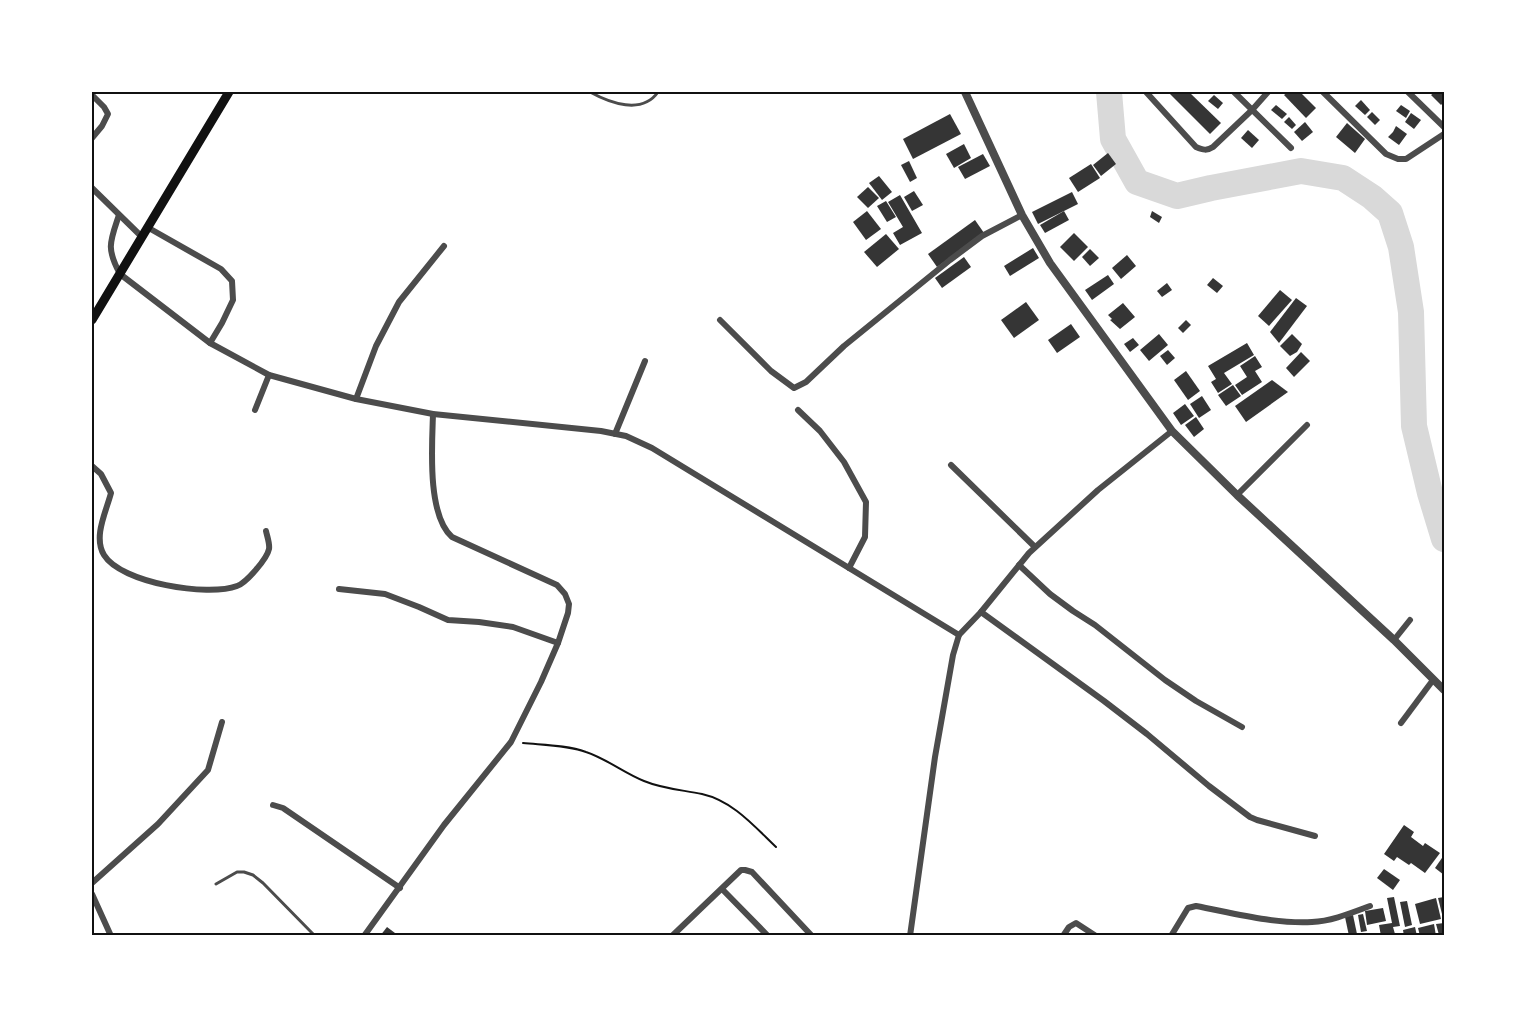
<svg xmlns="http://www.w3.org/2000/svg" width="1536" height="1027" viewBox="0 0 1536 1027" font-family="'Noto Sans',sans-serif">
<rect width="100%" height="100%" fill="#fff"/>
<g fill="none" stroke-linecap="round" stroke-linejoin="round">
<!-- river -->
<polyline stroke="#d9d9d9" stroke-width="26" points="1109,92 1113,139 1137,182 1177,196 1211,188 1301,171 1343,178 1372,197 1390,213 1401,247 1411,312 1414,426 1430,493 1444,539"/>
</g>
<!-- building -->
<g fill="#353535">
<polygon points="1168,92 1189,92 1221,123 1210,134"/>
<polygon points="1288,92 1300,92 1316,108 1306,118 1284,95"/>
<polygon points="1435,92 1442,92 1444,94 1444,102 1441,105 1431,95"/>
<polygon points="1214,95 1223,103 1218,109 1208,101"/>
<polygon points="1361,100 1370,110 1365,115 1355,106"/>
<polygon points="1276,105 1287,114 1282,119 1271,110"/>
<polygon points="1401,105 1410,111 1406,118 1396,111"/>
<polygon points="1372,112 1380,120 1375,125 1367,117"/>
<polygon points="1411,113 1421,120 1414,129 1405,122"/>
<polygon points="950,114 961,134 913,159 903,139"/>
<polygon points="1289,117 1296,125 1292,129 1284,122"/>
<polygon points="1305,122 1313,132 1302,141 1294,132"/>
<polygon points="1347,123 1365,139 1355,153 1336,137"/>
<polygon points="1396,126 1407,134 1399,145 1388,137 1393,132"/>
<polygon points="1248,130 1259,140 1252,148 1241,138"/>
<polygon points="964,144 971,158 954,168 946,154"/>
<polygon points="1108,153 1116,164 1101,176 1093,165"/>
<polygon points="983,154 990,166 965,179 958,167"/>
<polygon points="909,161 917,178 910,182 901,165"/>
<polygon points="1091,164 1100,178 1078,192 1069,178"/>
<polygon points="879,176 892,192 882,200 869,183"/>
<polygon points="868,187 879,198 868,208 857,197"/>
<polygon points="914,191 923,205 912,211 904,197"/>
<polygon points="1072,192 1078,204 1038,224 1032,212"/>
<polygon points="900,195 922,233 900,245 893,233 903,227 888,202"/>
<polygon points="886,201 896,217 887,222 877,206"/>
<polygon points="867,211 881,229 866,240 853,222"/>
<polygon points="1064,211 1069,220 1045,233 1040,225"/>
<polygon points="1152,211 1162,217 1159,223 1150,217"/>
<polygon points="975,220 984,233 937,267 928,254"/>
<polygon points="1074,233 1088,247 1074,261 1060,247"/>
<polygon points="886,234 899,249 877,267 864,252"/>
<polygon points="1033,248 1039,258 1010,276 1004,266"/>
<polygon points="1090,249 1099,258 1090,266 1082,257"/>
<polygon points="1127,255 1136,266 1121,279 1112,268"/>
<polygon points="964,257 971,267 942,288 935,278"/>
<polygon points="1108,275 1114,284 1092,300 1085,290"/>
<polygon points="1213,278 1223,286 1217,293 1207,285"/>
<polygon points="1167,283 1172,290 1162,297 1157,291"/>
<polygon points="1280,290 1292,300 1269,326 1258,316"/>
<polygon points="1296,298 1307,306 1279,343 1270,332"/>
<polygon points="1026,302 1039,320 1014,338 1001,320"/>
<polygon points="1123,303 1135,317 1120,329 1110,320 1112,319 1108,315"/>
<polygon points="1186,320 1191,325 1183,333 1178,328"/>
<polygon points="1071,324 1080,337 1057,353 1048,340"/>
<polygon points="1159,334 1168,345 1149,361 1140,350"/>
<polygon points="1292,334 1302,344 1297,352 1290,356 1280,346"/>
<polygon points="1133,338 1139,345 1130,352 1124,344"/>
<polygon points="1247,343 1254,355 1224,373 1232,384 1218,393 1211,382 1216,379 1208,366"/>
<polygon points="1168,350 1175,358 1167,365 1160,356"/>
<polygon points="1301,352 1310,361 1294,377 1286,368"/>
<polygon points="1255,356 1262,367 1255,371 1262,382 1242,395 1235,385 1247,377 1240,366"/>
<polygon points="1186,371 1200,391 1188,400 1174,380"/>
<polygon points="1272,380 1288,392 1246,422 1235,406"/>
<polygon points="1233,385 1241,396 1226,406 1218,395"/>
<polygon points="1202,396 1211,410 1199,418 1190,404"/>
<polygon points="1185,404 1194,416 1181,425 1173,413"/>
<polygon points="1196,417 1204,429 1194,437 1185,425"/>
<polygon points="1404,825 1414,832 1411,837 1423,846 1425,843 1440,853 1425,873 1411,863 1409,865 1397,857 1394,861 1384,854"/>
<polygon points="1444,855 1444,875 1435,868"/>
<polygon points="1384,869 1400,880 1393,890 1377,878"/>
<polygon points="1394,897 1400,926 1393,927 1395,934 1381,936 1379,925 1392,923 1387,898"/>
<polygon points="1444,897 1444,922 1438,898"/>
<polygon points="1436,898 1441,919 1420,924 1415,904"/>
<polygon points="1407,901 1412,925 1405,927 1400,902"/>
<polygon points="1383,908 1386,921 1367,925 1365,911"/>
<polygon points="1363,914 1367,931 1361,932 1358,915"/>
<polygon points="1353,915 1357,934 1349,936 1345,917"/>
<polygon points="1444,923 1444,934 1439,935 1436,924"/>
<polygon points="1434,924 1436,936 1420,936 1418,928"/>
<polygon points="387,927 399,936 380,936"/>
<polygon points="1415,927 1417,936 1404,936 1403,930"/>
</g>
<g fill="none" stroke-linecap="round" stroke-linejoin="round">
<!-- path -->
<path stroke="#111" stroke-width="2" d="M 523,743 C 543,745 567,745 586,752 C 607,759 624,773 644,781 C 663,789 683,790 702,794 C 733,801 754,826 776,847"/>
<!-- service -->
<g stroke="#4c4c4c" stroke-width="3">
<path d="M 590,92 C 610,103 642,115 658,92"/>
<polyline points="216,884 237,872 244,872 253,875 263,883 315,936"/>
</g>
<!-- minor -->
<g stroke="#4c4c4c" stroke-width="6">
<path d="M 1146,92 L 1196,147 C 1203,150 1207,151 1213,147 L 1252,110 L 1268,92"/>
<polyline points="1234,92 1291,148"/>
<polyline points="1323,92 1386,154 1398,159 1406,159 1444,134"/>
<polyline points="1408,92 1444,127"/>
<polyline points="92,95 104,107 108,114 102,126 92,138"/>
<polyline points="92,188 142,237"/>
<path d="M 119,215 C 110,242 106,248 120,274 L 210,343 L 269,375 L 356,399 L 433,414 L 601,431 L 626,436 L 652,448 L 959,635"/>
<polyline points="147,227 221,269 232,281 233,300 222,323 210,343"/>
<polyline points="720,320 771,371 794,388 806,382 844,346 950,260 982,236 1022,215"/>
<polyline points="356,399 376,346 399,302 444,246"/>
<polyline points="255,410 269,375"/>
<polyline points="798,410 820,431 844,462 866,502 865,537 849,568"/>
<polyline points="615,434 645,361"/>
<polyline points="951,465 1035,547"/>
<path d="M 92,466 L 101,474 L 111,493 C 106,512 93,537 104,555 C 121,583 208,597 237,586 C 246,583 267,559 269,549 C 270,544 267,536 266,531"/>
<polyline points="1237,495 1307,425"/>
<polyline points="1019,565 1050,594 1073,611 1095,625 1165,680 1196,701 1242,727"/>
<polyline points="339,589 385,594 419,607 448,620 479,622 513,627 558,643"/>
<polyline points="981,612 1104,701 1147,734 1209,786 1250,817 1257,820 1315,836"/>
<polyline points="1394,640 1410,620"/>
<polyline points="1401,723 1433,680"/>
<polyline points="273,805 283,808 400,888"/>
<polyline points="92,883 158,824 208,770 222,722"/>
<polyline points="722,889 768,936"/>
<polyline points="92,894 111,936"/>
<path d="M 364,936 L 444,825 L 511,742 L 541,682 L 558,643 L 568,613 L 569,604 L 565,594 L 557,585 L 452,537 C 427,515 432,446 433,414"/>
<polyline points="672,936 741,870 745,870 752,872 812,936"/>
<polyline points="910,936 935,757 953,655 959,635 981,612 1029,553 1098,490 1172,431"/>
<polyline points="1063,936 1069,927 1076,923 1096,936"/>
<path d="M 1171,936 L 1188,908 L 1196,906 C 1233,913 1273,924 1312,922 C 1332,921 1351,913 1370,906"/>
</g>
<!-- tertiary -->
<polyline stroke="#4c4c4c" stroke-width="8" points="965,92 1022,215 1050,263 1172,431 1237,495 1394,640 1444,690"/>
<!-- primary -->
<polyline stroke="#111" stroke-width="9" points="92,320 229,92"/>
</g>
<!-- border -->
<rect width="1536" height="1027" fill="none" stroke="#ffffff" stroke-width="186"/>
<rect x="93" y="93" width="1350" height="841" fill="none" stroke="#111" stroke-width="2"/>
</svg>
